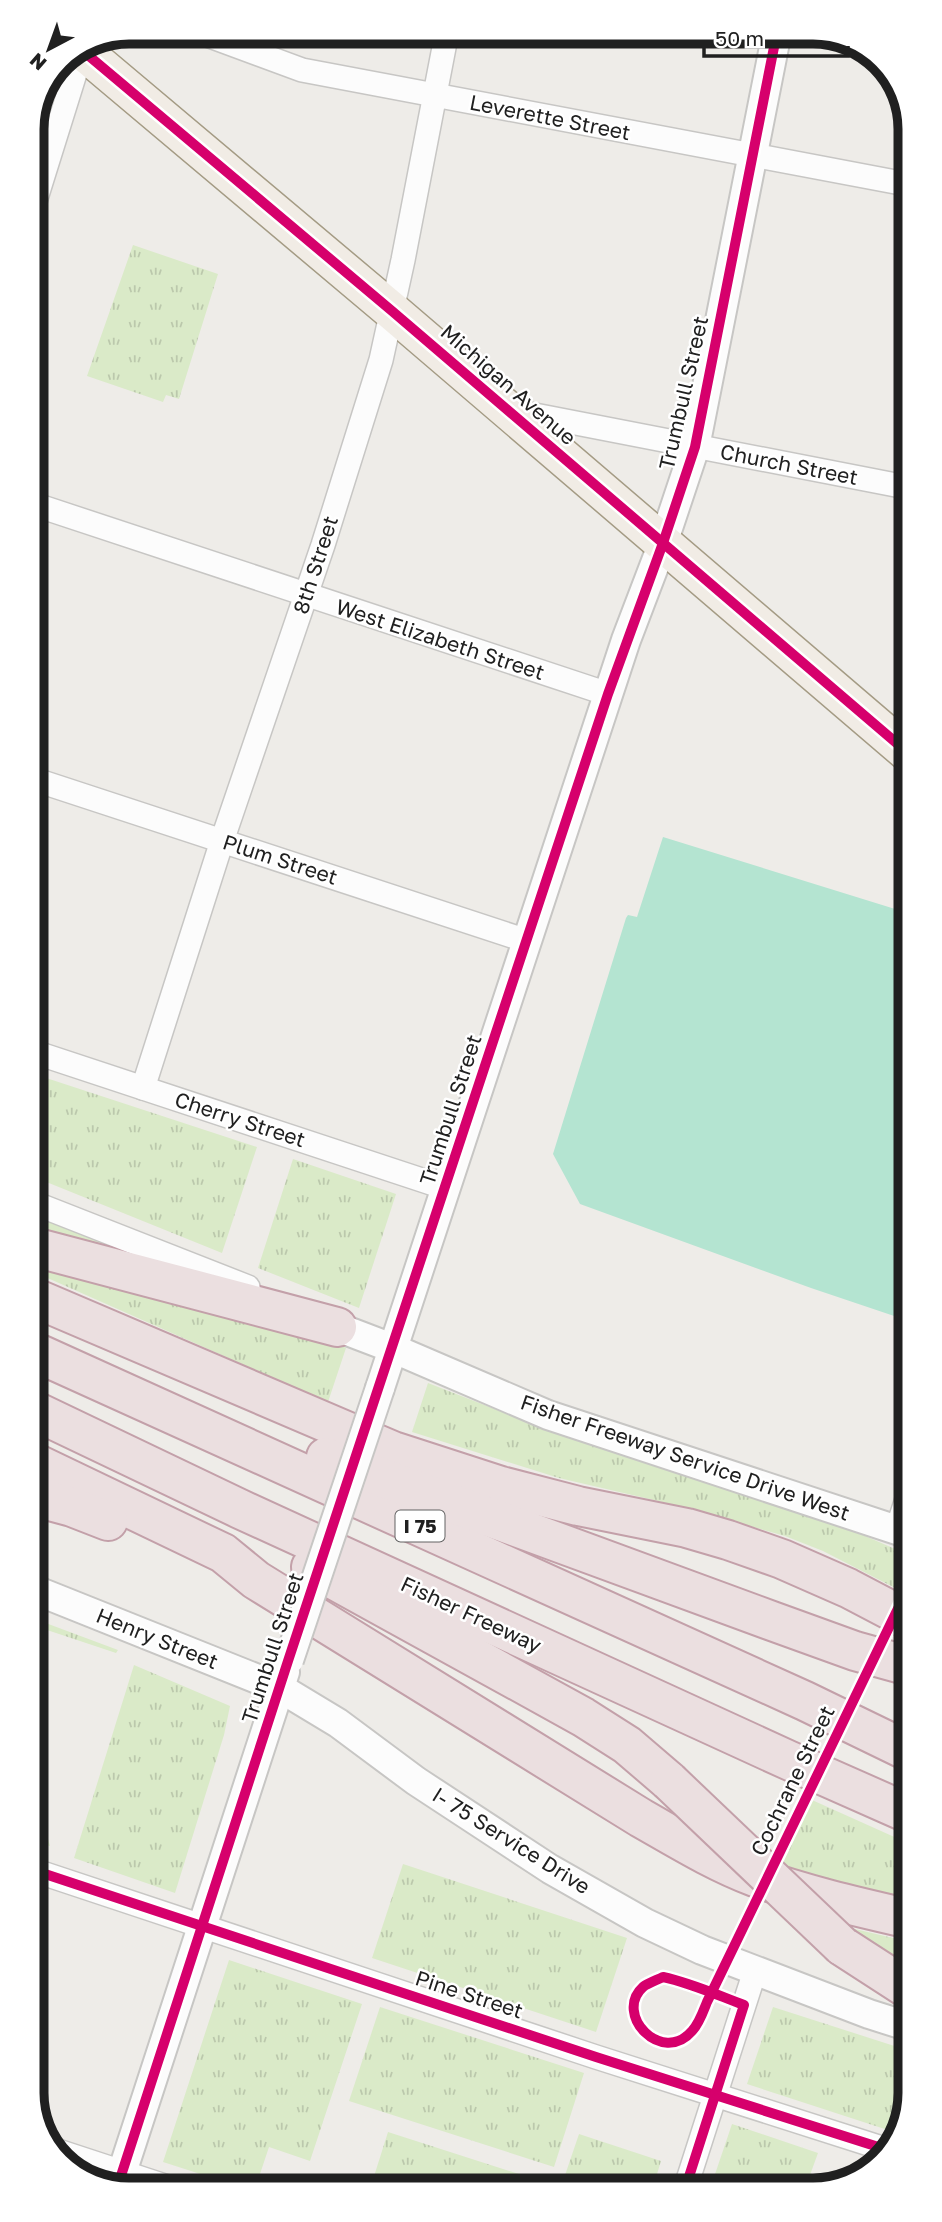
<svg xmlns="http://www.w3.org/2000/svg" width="942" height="2222" viewBox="0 0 942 2222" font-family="'Golos Text',sans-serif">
<defs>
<pattern id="grass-tufts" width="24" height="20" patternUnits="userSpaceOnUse" patternTransform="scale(1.75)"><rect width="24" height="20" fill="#daeac8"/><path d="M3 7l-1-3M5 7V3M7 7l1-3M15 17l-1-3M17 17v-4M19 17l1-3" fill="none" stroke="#bbc8ac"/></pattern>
</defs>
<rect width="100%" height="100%" fill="#eeece8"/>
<!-- grass -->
<g fill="url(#grass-tufts)">
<polygon points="133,245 218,274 179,399 166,395 163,402 87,376"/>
<polygon points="34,1074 257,1147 222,1253 34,1177"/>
<polygon points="293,1159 396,1194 359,1308 258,1268"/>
<polygon points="34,1215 159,1267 34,1233"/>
<polygon points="34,1259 320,1336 346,1348 328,1402 34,1272"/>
<polygon points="428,1383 518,1418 819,1516 909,1555 909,1595 823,1551 785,1536 671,1504 559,1478 412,1432"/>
<polygon points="35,1619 118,1650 116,1653 35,1626"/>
<polygon points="134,1665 230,1706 224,1735 175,1893 74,1858"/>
<polygon points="812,1800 910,1844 910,1906 777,1870"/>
<polygon points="36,1814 46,1832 50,1846 36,1842"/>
<polygon points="403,1864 627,1938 596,2032 372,1958"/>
<polygon points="825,1922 910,1942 910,1980"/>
<polygon points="229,1960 362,2004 310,2161 269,2147 255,2189 247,2189 163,2162"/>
<polygon points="380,2007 584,2073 554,2167 349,2101"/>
<polygon points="773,2007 910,2051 910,2093 897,2133 747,2084"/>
<polygon points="732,2124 818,2153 806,2186 711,2186"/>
<polygon points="388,2132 547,2183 546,2187 370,2189"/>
<polygon points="579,2134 661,2161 653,2187 561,2187"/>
</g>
<!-- pitch -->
<polygon fill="#b4e4d1" points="663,837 908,913 909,1321 811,1288 580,1204 553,1154 626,918 628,915 637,917"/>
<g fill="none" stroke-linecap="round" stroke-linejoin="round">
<!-- minor casing -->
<g stroke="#c7c6c4" stroke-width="26">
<g id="minor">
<polyline points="199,32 302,70 906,184"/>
<polyline points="32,211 82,51"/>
<polyline points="514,411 906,487"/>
<polyline points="33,504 608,694"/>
<polyline points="33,779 527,941"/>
<polyline points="34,1052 446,1188"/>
<polyline points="143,1088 222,841 323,545 381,360 403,260 447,32"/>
<polyline points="34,1203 248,1287"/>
<polyline points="897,1529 909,1493"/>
<polyline points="36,1871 596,2057 891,2151"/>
<polyline points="55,2150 177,2190"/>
<polyline points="686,2186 755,1971"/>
</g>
</g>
<!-- tertiary casing -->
<g stroke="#c7c6c4" stroke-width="32">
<g id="tertiary">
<polyline points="337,1327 392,1348 548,1415 909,1534"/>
<polyline points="380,1388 626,640 663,543 695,447 777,32"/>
<polyline points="35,1590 280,1688 338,1723 416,1781 550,1869 645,1923 702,1950 869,2014 910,2027"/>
<polyline points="117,2188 285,1672"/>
</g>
</g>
<!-- primary casing -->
<g stroke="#a49b84" stroke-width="40">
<polyline id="primary" points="83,51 392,311 907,752"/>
</g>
<!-- motorway casing -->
<g stroke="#c3a0a9" stroke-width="42">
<g id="motorway">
<polyline points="34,1247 337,1327"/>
<polyline points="35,1298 393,1451 501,1486 578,1506 687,1528 728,1540 782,1559 848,1588 909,1620"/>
<polyline points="35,1352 805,1701 910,1752"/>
<polyline points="35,1411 240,1509 788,1760 910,1814"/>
<polyline points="326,1457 772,1621 855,1651 909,1666"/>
<path d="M 35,1463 L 223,1553 L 256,1580 L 641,1818 C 678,1839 715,1862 755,1877 C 805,1895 858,1907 910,1919"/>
<polyline points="35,1497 72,1507 108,1521"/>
<polyline points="311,1567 583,1717 627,1745 669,1781"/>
<polyline points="842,1946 910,1990"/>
</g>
</g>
<!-- minor -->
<use href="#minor" stroke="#fcfcfc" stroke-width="23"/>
<!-- tertiary -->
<use href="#tertiary" stroke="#fcfcfc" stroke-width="28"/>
<!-- primary -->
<use href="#primary" stroke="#f1ece5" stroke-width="37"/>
<!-- motorway -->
<use href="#motorway" stroke="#ebdfe0" stroke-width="38"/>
<!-- tertiary-bridge casing -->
<g stroke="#c7c6c4" stroke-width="32" stroke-linecap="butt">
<polyline id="tertiary-bridge" points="289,1660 380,1388"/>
</g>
<!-- motorway-bridge casing -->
<g stroke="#c3a0a9" stroke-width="42" stroke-linecap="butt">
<polyline id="motorway-bridge" points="669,1781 842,1946"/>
</g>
<!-- tertiary-bridge -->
<use href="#tertiary-bridge" stroke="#fcfcfc" stroke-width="28"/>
<!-- motorway-bridge -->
<use href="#motorway-bridge" stroke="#ebdfe0" stroke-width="38"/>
<!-- cycleway casing -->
<g stroke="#fff" stroke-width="15">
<g id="cycleway">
<polyline points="83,51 392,311 907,752"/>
<polyline points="36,1871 596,2057 891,2151"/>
<path d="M 686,2186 L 744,2005 C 717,1995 691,1983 663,1977 C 657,1980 648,1983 643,1987 C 613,2014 662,2066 692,2031 C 699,2024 703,2012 707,2002 L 909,1586"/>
<polyline points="117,2188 288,1661 608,694 663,543 695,447 777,32"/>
</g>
</g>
<!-- cycleway -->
<use href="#cycleway" stroke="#d6006c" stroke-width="10"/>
</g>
<g text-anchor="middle" stroke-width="5" stroke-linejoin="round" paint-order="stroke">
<!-- shield labels -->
<rect fill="#fff" stroke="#636363" stroke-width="2" x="395.5" y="1510.5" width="49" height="31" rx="5"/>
<g font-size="19" font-weight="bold" fill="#202020">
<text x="420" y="1533">I 75</text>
</g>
<!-- street labels -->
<g font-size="21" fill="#202020" stroke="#fff">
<text transform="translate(550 118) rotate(11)" y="7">Leverette Street</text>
<text transform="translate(508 385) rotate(41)" y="7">Michigan Avenue</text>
<text transform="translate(684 393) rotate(-77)" y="7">Trumbull Street</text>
<text transform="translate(789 465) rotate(11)" y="7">Church Street</text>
<text transform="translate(316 565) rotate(-72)" y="7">8th Street</text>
<text transform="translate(440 640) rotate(18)" y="7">West Elizabeth Street</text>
<text transform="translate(280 860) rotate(18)" y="7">Plum Street</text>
<text transform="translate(451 1110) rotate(-72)" y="7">Trumbull Street</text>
<text transform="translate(240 1120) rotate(18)" y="7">Cherry Street</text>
<text transform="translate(685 1458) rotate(19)" y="7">Fisher Freeway Service Drive West</text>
<text transform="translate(471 1615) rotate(25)" y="7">Fisher Freeway</text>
<text transform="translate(157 1639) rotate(22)" y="7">Henry Street</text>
<text transform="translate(273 1648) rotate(-72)" y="7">Trumbull Street</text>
<text transform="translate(793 1781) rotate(-64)" y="7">Cochrane Street</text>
<text transform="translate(511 1841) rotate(32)" y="7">I- 75 Service Drive</text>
<text transform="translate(469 1995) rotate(18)" y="7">Pine Street</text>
</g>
</g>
<!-- crop -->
<path d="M0 0H942V2222H0ZM129 44H813A85 85 0 0 1 898 129V2093A85 85 0 0 1 813 2178H129A85 85 0 0 1 44 2093V129A85 85 0 0 1 129 44Z" fill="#fff" fill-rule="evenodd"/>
<path fill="none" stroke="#202020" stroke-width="9" d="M129 44H813A85 85 0 0 1 898 129V2093A85 85 0 0 1 813 2178H129A85 85 0 0 1 44 2093V129A85 85 0 0 1 129 44Z"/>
<!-- north arrow -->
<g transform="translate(49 49) rotate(221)" stroke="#ffffff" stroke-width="5" paint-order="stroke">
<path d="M0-5L12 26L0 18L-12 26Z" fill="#202020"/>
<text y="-10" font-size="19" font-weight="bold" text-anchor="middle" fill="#202020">N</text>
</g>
<!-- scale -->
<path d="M704 46v10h144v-10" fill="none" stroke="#202020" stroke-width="3.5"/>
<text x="715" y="46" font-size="21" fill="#202020" stroke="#ffffff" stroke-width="5" paint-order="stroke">50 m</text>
</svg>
